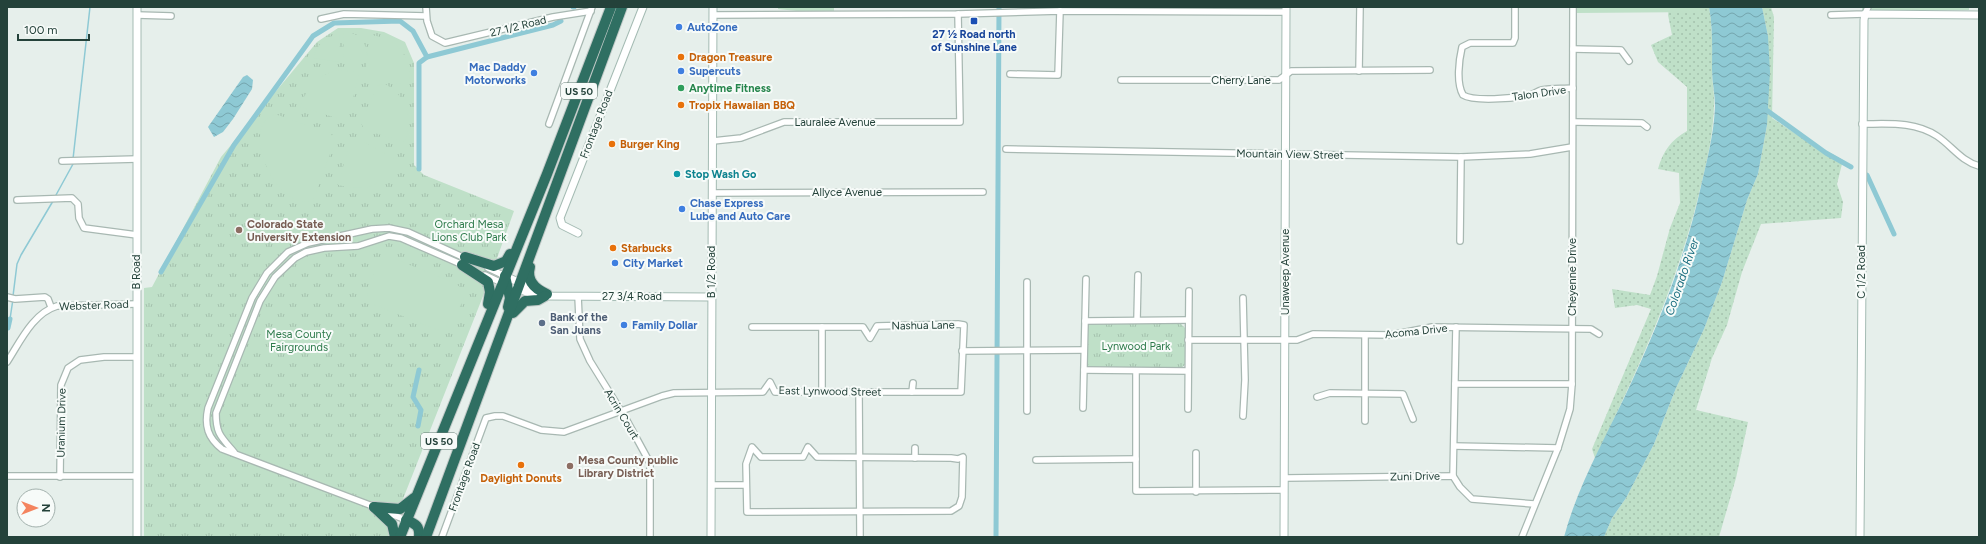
<svg xmlns="http://www.w3.org/2000/svg" width="1986" height="544" viewBox="0 0 1986 544" font-family="Figtree,sans-serif">
<defs>
<pattern id="grass-dots" width="8" height="8" patternUnits="userSpaceOnUse"><rect width="8" height="8" fill="#bfe0c8"/><path d="M2 2h.1M6 6h.1" fill="none" stroke="#a4c1ad" stroke-width="1.8" stroke-linecap="round"/></pattern>
<pattern id="park-tufts" width="24" height="20" patternUnits="userSpaceOnUse"><rect width="24" height="20" fill="#bfe0c8"/><path d="M3 7l-1-3M5 7V3M7 7l1-3M15 17l-1-3M17 17v-4M19 17l1-3" fill="none" stroke="#a4c1ad"/></pattern>
<pattern id="water-waves" width="16" height="10" patternUnits="userSpaceOnUse"><rect width="16" height="10" fill="#8ec9d4"/><path d="M0 5q4-4 8 0t8 0" fill="none" stroke="#74a5ad"/></pattern>
</defs>
<rect width="100%" height="100%" fill="#e6efeb"/>
<!-- grass -->
<g fill="url(#grass-dots)">
<path d="M 1669,7 L 1709,7 C 1713,28 1712,49 1712,71 C 1712,83 1715,95 1714,107 C 1713,133 1708,159 1701,185 C 1679,281 1638,370 1595,458 L 1592,449 L 1651,309 L 1637,305 L 1615,308 L 1612,289 L 1650,295 L 1657,276 L 1670,228 L 1680,203 L 1679,173 L 1658,169 C 1663,151 1671,140 1687,131 L 1687,87 L 1658,62 L 1651,45 L 1672,35 L 1668,15 Z"/>
<polygon points="1762,7 1771,7 1774,17 1772,118 1796,134 1843,160 1837,184 1843,202 1841,218 1761,224 1742,272 1727,325 1712,358 1696,410 1748,422 1736,478 1719,537 1604,537 1612,518 1626,498 1654,444 1676,388 1704,329 1722,282 1747,200 1758,174 1767,125 1768,36"/>
</g>
<!-- park -->
<g fill="url(#park-tufts)">
<polygon points="778,7 834,7 834,15 778,9"/>
<polygon points="1577,7 1703,7 1704,12 1577,13"/>
<rect x="1862" y="7" width="107" height="3"/>
<polygon points="338,28 361,28 384,32 405,42 414,63 414,165 424,175 514,211 487,286 388,537 144,537 144,288 152,287 221,157 317,42"/>
<polygon points="1091,324 1181,324 1185,328 1186,364 1181,368 1088,367 1087,365 1088,325"/>
</g>
<!-- pitch -->
<g fill="#bfe0c8">
<path d="M 344,32 C 358,32 367,42 367,56 L 371,35 C 396,38 415,59 408,85 L 368,79 L 365,76 L 367,58 L 363,61 L 343,59 Z"/>
<path d="M 340,34 L 339,62 L 313,58 C 317,44 326,36 340,34 Z"/>
<path d="M 338,70 L 357,72 L 359,75 L 348,117 L 340,119 L 300,107 C 307,87 317,75 338,70 Z"/>
<path d="M 383,83 C 406,94 414,118 405,142 L 368,131 L 363,127 L 361,123 L 376,87 Z"/>
<path d="M 275,114 L 323,131 L 329,131 L 335,140 L 313,201 C 281,210 250,150 263,124 C 266,119 271,117 275,114 Z"/>
<path d="M 356,139 L 361,140 L 397,160 C 383,187 368,192 338,185 L 349,145 Z"/>
<path d="M 383,257 L 390,257 L 457,284 L 463,291 L 464,299 L 449,328 L 438,330 L 372,304 L 367,300 C 366,287 375,267 383,257 Z"/>
</g>
<!-- water -->
<g fill="url(#water-waves)">
<path d="M 1709,7 L 1762,7 L 1768,36 L 1770,72 L 1767,125 L 1758,174 L 1747,200 L 1722,282 L 1704,329 L 1676,388 L 1654,444 L 1626,498 L 1612,518 L 1604,537 L 1564,537 C 1577,488 1603,442 1625,396 C 1657,329 1685,259 1701,186 C 1707,160 1714,134 1715,106 C 1715,94 1712,82 1712,70 C 1712,49 1713,28 1709,7 Z"/>
<polygon points="247,75 253,80 252,89 233,119 223,132 214,137 208,127 243,77"/>
</g>
<g fill="none" stroke-linecap="round" stroke-linejoin="round">
<!-- stream -->
<g stroke="#8ec9d4" stroke-width="1.5">
<polyline points="73,159 90,7"/>
<polyline points="56,195 73,164"/>
<polyline points="13,296 17,264 21,255 53,201"/>
<polyline points="10,319 13,299"/>
</g>
<!-- canal -->
<g stroke="#8ec9d4" stroke-width="5">
<polyline points="573,7 574,7"/>
<polyline points="1765,109 1826,153 1851,167"/>
<polyline points="419,169 419,63 427,57 553,25 561,21"/>
<polyline points="1867,175 1894,234"/>
<polyline points="161,272 234,145 313,36 334,23 400,21 413,31 427,57"/>
<polyline points="8,328 10,319"/>
<polyline points="418,426 421,410 413,397 419,370"/>
<polyline points="996,537 999,7"/>
</g>
<!-- street casing -->
<g stroke="#a8b8b2" stroke-width="8">
<g id="street">
<polyline points="426,7 427,21 432,36 445,43 553,17 591,11"/>
<path d="M 1515,7 L 1515,38 L 1513,43 L 1470,43 L 1462,47 C 1459,60 1456,83 1463,95 C 1474,102 1514,98 1527,96 C 1533,95 1537,91 1542,90 C 1552,88 1562,89 1573,88"/>
<polyline points="137,15 171,16"/>
<polyline points="713,15 958,14 1060,11 1285,12"/>
<polyline points="1831,15 1865,14 1868,7"/>
<polyline points="321,19 344,14 426,16"/>
<polyline points="1573,49 1621,50 1629,61"/>
<polyline points="1359,71 1360,7"/>
<polyline points="1010,74 1058,75 1060,11"/>
<polyline points="1121,80 1279,80 1291,71 1430,70"/>
<polyline points="1574,122 1642,123 1647,127"/>
<polyline points="549,124 592,7"/>
<path d="M 1862,124 C 1888,124 1914,121 1937,136 C 1952,146 1961,161 1979,166"/>
<polyline points="713,141 741,138 784,122 960,122 958,14"/>
<polyline points="1006,149 1461,157 1530,154 1572,147"/>
<polyline points="62,161 137,159"/>
<polyline points="712,193 983,192"/>
<polyline points="17,200 72,198 78,204 79,218 84,228 137,235"/>
<polyline points="1460,241 1461,157"/>
<polyline points="488,268 505,276"/>
<polyline points="485,275 502,283"/>
<polyline points="578,296 580,339 590,361 626,419 650,463 650,537"/>
<polyline points="7,297 15,299 45,297 48,299 51,307"/>
<polyline points="1137,320 1138,275"/>
<polyline points="1085,321 1188,320"/>
<polyline points="1365,335 1365,421"/>
<polyline points="1188,340 1297,340 1313,334 1391,335 1432,327 1591,329 1599,334"/>
<polyline points="962,351 1084,350"/>
<path d="M 7,362 C 20,342 33,313 57,306 L 136,304"/>
<polyline points="1084,370 1188,371"/>
<polyline points="1136,371 1136,491 1284,490"/>
<polyline points="1455,384 1572,384"/>
<polyline points="822,392 822,327"/>
<polyline points="859,392 860,537"/>
<polyline points="912,392 913,383"/>
<polyline points="1317,397 1330,393 1403,394 1413,419"/>
<polyline points="1083,408 1086,279"/>
<polyline points="1188,409 1189,291"/>
<polyline points="1027,411 1027,282"/>
<polyline points="1243,416 1245,380 1243,298"/>
<polyline points="1454,446 1558,448"/>
<polygon points="752,447 761,457 803,457 808,447 817,457 951,458 958,459 963,457 962,497 959,506 951,511 747,512 746,464"/>
<polyline points="915,448 915,458"/>
<path d="M 234,452 C 221,437 216,434 216,413 L 260,301 L 275,277 L 295,258 L 306,252 L 324,248 L 358,246 L 389,236 L 401,238 L 463,265"/>
<polyline points="1196,453 1196,492"/>
<polyline points="1036,460 1136,459"/>
<polyline points="7,476 137,476"/>
<polyline points="1453,476 1456,327"/>
<polyline points="60,477 61,385 68,368 80,360 104,357 136,357"/>
<polyline points="1285,478 1453,476 1460,487 1472,499 1534,504"/>
<polyline points="711,485 746,485"/>
<path d="M 375,507 L 222,449 C 208,438 204,426 208,408 L 252,298 L 267,273 L 288,252 L 308,243 L 372,229 L 389,228 L 408,232 L 467,259"/>
<polyline points="383,511 406,520"/>
<polyline points="442,537 486,418 495,416 503,416 541,430 564,432 662,396 674,393 763,392 770,382 775,392 961,392 964,325 958,324 877,326 870,338 863,327 752,327"/>
<polyline points="1522,537 1558,448 1570,409 1572,384 1573,7"/>
</g>
</g>
<!-- secondary casing -->
<g stroke="#a4bbb3" stroke-width="9">
<g id="secondary">
<polyline points="578,233 562,225 560,218 643,7"/>
<polyline points="505,276 538,291"/>
<polyline points="515,288 535,295 545,296 711,297"/>
<polyline points="137,537 137,7"/>
<polyline points="711,537 713,7"/>
<polyline points="1284,537 1286,7"/>
<polyline points="1860,537 1864,20 1865,14 1979,15"/>
</g>
</g>
<!-- highway casing -->
<g stroke="#c2cac8" stroke-width="12">
<g id="highway">
<polyline points="465,257 494,266 506,261 510,254"/>
<polyline points="462,265 488,282 490,292 488,304"/>
<path d="M 530,267 C 526,281 535,289 547,294"/>
<polyline points="505,276 510,298 508,307"/>
<polyline points="513,313 525,301 538,300 545,296"/>
<polyline points="374,507 400,509 414,498"/>
<polyline points="374,507 392,524 395,537"/>
<path d="M 406,520 C 416,524 420,526 419,537"/>
<polyline points="400,537 547,174 611,7"/>
<polyline points="426,537 622,7"/>
</g>
</g>
<!-- street -->
<use href="#street" stroke="#fff" stroke-width="5.5"/>
<!-- secondary -->
<use href="#secondary" stroke="#fff" stroke-width="7"/>
<!-- highway -->
<use href="#highway" stroke="#2f6f62" stroke-width="10"/>
</g>
<!-- markers -->
<rect fill="#1a4fb4" stroke="#f7fbf9" stroke-width="1.5" x="970" y="17" width="8" height="8" rx="2"/>
<g fill="#3f7fe0" stroke="#f7fbf9" stroke-width="1.5">
<circle cx="679" cy="27" r="4"/>
<circle cx="681" cy="71" r="4"/>
<circle cx="534" cy="73" r="4"/>
<circle cx="682" cy="209" r="4"/>
<circle cx="615" cy="263" r="4"/>
<circle cx="624" cy="325" r="4"/>
</g>
<g fill="#e8710a" stroke="#f7fbf9" stroke-width="1.5">
<circle cx="681" cy="57" r="4"/>
<circle cx="681" cy="105" r="4"/>
<circle cx="612" cy="144" r="4"/>
<circle cx="613" cy="248" r="4"/>
<circle cx="521" cy="465" r="4"/>
</g>
<circle fill="#2e9e5b" stroke="#f7fbf9" stroke-width="1.5" cx="681" cy="88" r="4"/>
<circle fill="#0f9aa8" stroke="#f7fbf9" stroke-width="1.5" cx="677" cy="174" r="4"/>
<g fill="#8d6e63" stroke="#f7fbf9" stroke-width="1.5">
<circle cx="239" cy="230" r="4"/>
<circle cx="570" cy="466" r="4"/>
</g>
<circle fill="#5c6f8a" stroke="#f7fbf9" stroke-width="1.5" cx="542" cy="323" r="4"/>
<g text-anchor="middle" stroke-width="4" stroke-linejoin="round" paint-order="stroke">
<!-- shield labels -->
<g fill="#f7fbf9" stroke="#637a73" stroke-width="1">
<rect x="561" y="83" width="36" height="16" rx="3"/>
<rect x="421" y="433" width="36" height="16" rx="3"/>
</g>
<g font-size="10" font-weight="bold" fill="#24423a">
<text x="579" y="95">US 50</text>
<text x="439" y="445">US 50</text>
</g>
<!-- street labels -->
<g font-size="11" fill="#24423a" stroke="#f7fbf9">
<text transform="translate(518 26) rotate(-14)" y="4">27 1/2 Road</text>
<text x="1241" y="84">Cherry Lane</text>
<text transform="translate(1539 93) rotate(-8)" y="4">Talon Drive</text>
<text x="835" y="126">Lauralee Avenue</text>
<text transform="translate(596 124) rotate(-69)" y="4">Frontage Road</text>
<text transform="translate(1290 154) rotate(1)" y="4">Mountain View Street</text>
<text x="847" y="196">Allyce Avenue</text>
<text transform="translate(136 272) rotate(-90)" y="4">B Road</text>
<text transform="translate(711 272) rotate(-90)" y="4">B 1/2 Road</text>
<text transform="translate(1285 272) rotate(-90)" y="4">Unaweep Avenue</text>
<text transform="translate(1861 272) rotate(-90)" y="4">C 1/2 Road</text>
<text transform="translate(1572 277) rotate(-90)" y="4">Cheyenne Drive</text>
<text x="632" y="300">27 3/4 Road</text>
<text transform="translate(94 305) rotate(-2)" y="4">Webster Road</text>
<text transform="translate(923 325) rotate(-1)" y="4">Nashua Lane</text>
<text transform="translate(1416 331) rotate(-6)" y="4">Acoma Drive</text>
<text transform="translate(830 391) rotate(1)" y="4">East Lynwood Street</text>
<text transform="translate(622 414) rotate(59)" y="4">Acrin Court</text>
<text transform="translate(61 423) rotate(-89)" y="4">Uranium Drive</text>
<text transform="translate(1415 476) rotate(-1)" y="4">Zuni Drive</text>
<text transform="translate(464 477) rotate(-70)" y="4">Frontage Road</text>
</g>
<!-- shop labels -->
<g font-size="11" font-weight="bold" fill="#366cbe" stroke="#f7fbf9" text-anchor="start">
<text x="687" y="31">AutoZone</text>
<text x="526" y="71" text-anchor="end">Mac Daddy<tspan x="526" dy="13">Motorworks</tspan></text>
<text x="689" y="75">Supercuts</text>
<text x="690" y="207">Chase Express<tspan x="690" dy="13">Lube and Auto Care</tspan></text>
<text x="623" y="267">City Market</text>
<text x="632" y="329">Family Dollar</text>
</g>
<!-- transit labels -->
<g font-size="11" font-weight="bold" fill="#164399" stroke="#f7fbf9">
<text x="974" y="38">27 ½ Road north<tspan x="974" dy="13">of Sunshine Lane</tspan></text>
</g>
<!-- food labels -->
<g font-size="11" font-weight="bold" fill="#c56008" stroke="#f7fbf9" text-anchor="start">
<text x="689" y="61">Dragon Treasure</text>
<text x="689" y="109">Tropix Hawaiian BBQ</text>
<text x="620" y="148">Burger King</text>
<text x="621" y="252">Starbucks</text>
<text x="521" y="482" text-anchor="middle">Daylight Donuts</text>
</g>
<!-- leisure labels -->
<g font-size="11" font-weight="bold" fill="#27864d" stroke="#f7fbf9" text-anchor="start">
<text x="689" y="92">Anytime Fitness</text>
</g>
<!-- culture labels -->
<g font-size="11" font-weight="bold" fill="#0d838f" stroke="#f7fbf9" text-anchor="start">
<text x="685" y="178">Stop Wash Go</text>
</g>
<!-- education labels -->
<g font-size="11" font-weight="bold" fill="#785e54" stroke="#f7fbf9" text-anchor="start">
<text x="247" y="228">Colorado State<tspan x="247" dy="13">University Extension</tspan></text>
<text x="578" y="464">Mesa County public<tspan x="578" dy="13">Library District</tspan></text>
</g>
<!-- park labels -->
<g font-size="11" fill="#2d7a4b" stroke="#f7fbf9">
<text x="469" y="228">Orchard Mesa<tspan x="469" dy="13">Lions Club Park</tspan></text>
<text x="299" y="338">Mesa County<tspan x="299" dy="13">Fairgrounds</tspan></text>
<text x="1136" y="350">Lynwood Park</text>
</g>
<!-- service labels -->
<g font-size="11" font-weight="bold" fill="#4e5e75" stroke="#f7fbf9" text-anchor="start">
<text x="550" y="321">Bank of the<tspan x="550" dy="13">San Juans</tspan></text>
</g>
<!-- water labels -->
<g font-size="12" font-style="italic" fill="#1c6f80" stroke="#f7fbf9">
<text transform="translate(1682 277) rotate(-71)" y="4">Colorado River</text>
</g>
</g>
<!-- border -->
<rect width="1986" height="544" fill="none" stroke="#24423a" stroke-width="16"/>
<!-- north arrow -->
<g transform="translate(36 508) rotate(90)"><circle r="19" fill="#f7fbf9" stroke="#a3b1ad"/>
<path d="M0-3L7 15L0 10L-7 15Z" fill="#f4845f"/>
<text y="-6" font-size="11" font-weight="bold" text-anchor="middle" fill="#24423a">N</text>
</g>
<!-- scale -->
<path d="M18 34v6h71v-6" fill="none" stroke="#24423a" stroke-width="2"/>
<text x="24" y="34" font-size="12" fill="#24423a" stroke="#f7fbf9" stroke-width="3" paint-order="stroke">100 m</text>
</svg>
